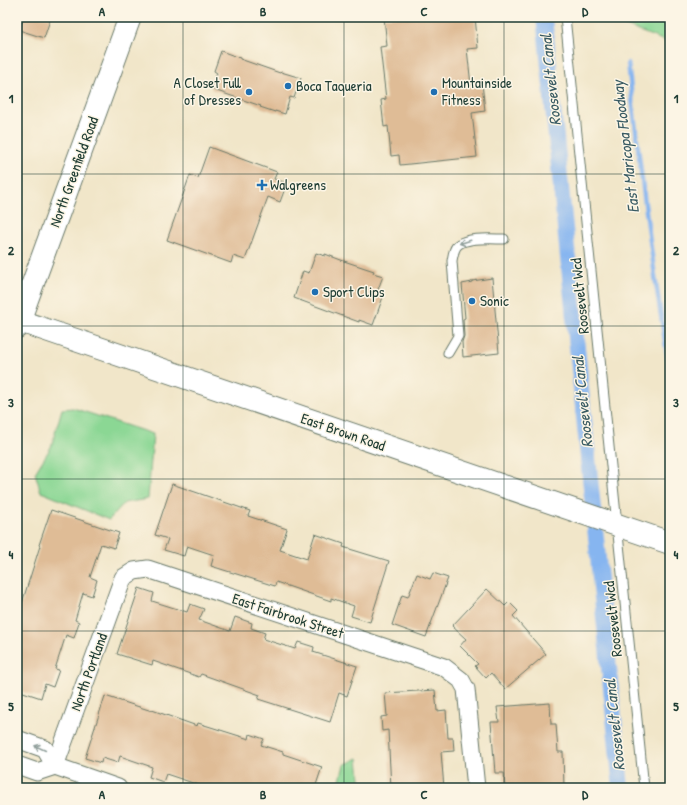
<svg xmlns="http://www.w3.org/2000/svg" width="687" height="805" viewBox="0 0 687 805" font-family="'Patrick Hand',sans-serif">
<rect width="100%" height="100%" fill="#fcf5e5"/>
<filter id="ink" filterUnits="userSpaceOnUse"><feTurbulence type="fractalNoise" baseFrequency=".025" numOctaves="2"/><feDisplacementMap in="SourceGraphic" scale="8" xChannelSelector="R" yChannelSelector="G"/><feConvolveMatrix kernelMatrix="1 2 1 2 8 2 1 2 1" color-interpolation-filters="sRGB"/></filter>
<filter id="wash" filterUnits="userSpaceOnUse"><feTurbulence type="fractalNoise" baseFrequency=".012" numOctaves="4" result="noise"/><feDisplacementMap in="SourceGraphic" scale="16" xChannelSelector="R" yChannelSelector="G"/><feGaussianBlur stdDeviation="0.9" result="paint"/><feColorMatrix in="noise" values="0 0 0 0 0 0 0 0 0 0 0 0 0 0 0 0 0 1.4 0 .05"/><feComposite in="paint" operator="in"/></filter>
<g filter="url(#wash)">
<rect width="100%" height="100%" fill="#f1e6c9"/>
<!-- green -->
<g fill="#8bd794" stroke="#558a64">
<polygon points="603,17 670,17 670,43"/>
<polygon points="73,408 153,434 148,499 124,503 109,520 41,492 35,473 51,447 62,409"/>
<polygon points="358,758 361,788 338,788 344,765"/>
</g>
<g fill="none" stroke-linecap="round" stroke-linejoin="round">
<!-- stream -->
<path stroke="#86b5f0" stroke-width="4.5" d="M 628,63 C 640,166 652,268 670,370"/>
<!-- canal -->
<polyline stroke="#86b5f0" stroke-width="16" points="544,17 621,788"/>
</g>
<g id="blocks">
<!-- building -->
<g fill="#dfbc96">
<polygon points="24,17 51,17 44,38 19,30"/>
<polygon points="384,17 475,17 478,48 467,49 471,85 482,83 485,111 472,113 477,157 400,165 399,155 391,156 388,126 384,127 381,100 386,99 380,47 387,46"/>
<polygon points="221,51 240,58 240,59 280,73 281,72 301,78 294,98 290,97 285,114 275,111 275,112 260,107 261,106 211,89 217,73 214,71"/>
<polygon points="209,147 277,172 274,179 287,183 280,202 268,197 245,260 233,256 231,263 167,240 190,175 198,178"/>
<polygon points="316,253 325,256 325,254 341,260 374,271 373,273 383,276 376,295 383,297 373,325 359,320 359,322 294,298 303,271 309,273"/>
<polygon points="492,278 499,353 463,357 462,342 464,336 463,319 465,318 462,284 472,282 472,281"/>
<polygon points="172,484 250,511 248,516 287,529 280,550 307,559 315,534 344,544 343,547 389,561 370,622 351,616 354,606 331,598 331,601 276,582 275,586 211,566 214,555 187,546 184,556 164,550 168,539 155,535"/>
<polygon points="51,510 119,533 114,548 101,544 90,577 97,580 92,596 83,593 75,620 79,622 74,638 66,635 55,669 59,670 53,687 45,684 41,698 17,690 17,602 22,603 40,546 39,545"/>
<polygon points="433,573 448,578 426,637 392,625 402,595 408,597 417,574 430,579"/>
<polygon points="139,588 154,593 152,601 187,612 190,604 204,609 199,620 230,631 235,617 252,623 251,628 265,633 263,639 295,649 298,642 314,647 313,652 357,666 347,696 339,693 330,722 258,699 260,695 201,674 199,677 153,661 152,665 117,654"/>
<polygon points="487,589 505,606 509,602 518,611 513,616 546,654 505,689 491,673 486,678 475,666 478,664 460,646 466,639 452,626"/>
<polygon points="435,690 437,711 446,710 448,738 453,738 454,751 441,752 444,788 391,788 388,730 382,731 381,717 387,716 385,693"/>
<polygon points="105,696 152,711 152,710 197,726 198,723 249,739 250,734 264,739 261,745 283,752 283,754 322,767 315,788 198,788 199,785 166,774 163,782 149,777 152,767 120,756 118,763 102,758 101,763 85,758"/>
<polygon points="550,703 551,724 556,724 558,752 563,752 564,788 505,788 504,773 495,773 491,722 499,722 497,707"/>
</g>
</g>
</g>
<g filter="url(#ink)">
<use href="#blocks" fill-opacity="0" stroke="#687868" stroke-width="1"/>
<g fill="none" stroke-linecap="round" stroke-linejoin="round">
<!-- service casing -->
<g stroke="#687868" stroke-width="11">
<g id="service">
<polyline points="565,17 644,788"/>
<path d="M 448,353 L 458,336 L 452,261 C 453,255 454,247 459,244 C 469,237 492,239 504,239"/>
</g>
</g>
<!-- minor casing -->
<g stroke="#687868" stroke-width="19">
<g id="minor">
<polyline points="17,739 45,749 55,766"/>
<polyline points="17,765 37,772 55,766 118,788"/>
<polyline points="55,766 123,578 134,571 148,569 444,667 461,680 466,689 476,788"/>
</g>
</g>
<!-- secondary casing -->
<g stroke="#687868" stroke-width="24">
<g id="secondary">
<polyline points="17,320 670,543"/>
<polyline points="17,327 130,17"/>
</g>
</g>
<!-- service -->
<use href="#service" stroke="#fff" stroke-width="9"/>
<!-- minor -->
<use href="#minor" stroke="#fff" stroke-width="17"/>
<!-- secondary -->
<use href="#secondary" stroke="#fff" stroke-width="22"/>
</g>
<!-- one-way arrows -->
<defs><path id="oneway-shaft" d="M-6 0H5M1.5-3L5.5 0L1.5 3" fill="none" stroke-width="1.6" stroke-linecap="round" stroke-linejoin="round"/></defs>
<g stroke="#8f9e9a">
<use href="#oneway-shaft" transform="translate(465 242) rotate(163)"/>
<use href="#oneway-shaft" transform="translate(40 748) rotate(-155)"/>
</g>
</g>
<!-- grid -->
<path fill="none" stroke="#1f3d34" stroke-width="1" stroke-opacity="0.55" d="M 183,17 L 183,788M 344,17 L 344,788M 504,17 L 504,788M 17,174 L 670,174M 17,326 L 670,326M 17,479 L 670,479M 17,631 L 670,631"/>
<!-- markers -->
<g fill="#1f6fb2" stroke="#fcf5e5" stroke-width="1.5">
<circle cx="288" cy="86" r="4"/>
<circle cx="249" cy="92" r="4"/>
<circle cx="434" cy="92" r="4"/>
<path d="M260 179h4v4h4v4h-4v4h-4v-4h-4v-4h4z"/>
<circle cx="315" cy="292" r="4"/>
<circle cx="472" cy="301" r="4"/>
</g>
<g text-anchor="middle" stroke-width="3" stroke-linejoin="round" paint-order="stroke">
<!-- poi labels -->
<g font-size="15" fill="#1f3d34" stroke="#fcf5e5" text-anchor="start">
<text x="241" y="88" text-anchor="end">A Closet Full<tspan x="241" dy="17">of Dresses</tspan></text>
<text x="442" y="88">Mountainside<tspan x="442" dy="17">Fitness</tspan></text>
<text x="296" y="91">Boca Taqueria</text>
<text x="270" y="190">Walgreens</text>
<text x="323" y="297">Sport Clips</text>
<text x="480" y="306">Sonic</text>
</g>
<!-- street labels -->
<g font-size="15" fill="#1f3d34" stroke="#fcf5e5">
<text transform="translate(74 172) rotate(-70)" y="5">North Greenfield Road</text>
<text transform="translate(580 296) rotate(-96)" y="5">Roosevelt Wcd</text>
<text transform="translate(343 432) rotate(19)" y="5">East Brown Road</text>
<text transform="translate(288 616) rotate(18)" y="5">East Fairbrook Street</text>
<text transform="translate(613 619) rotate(-96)" y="5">Roosevelt Wcd</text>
<text transform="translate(89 672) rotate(-70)" y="5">North Portland</text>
</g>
<!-- water labels -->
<g font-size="16" font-style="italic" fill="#395b63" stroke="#fcf5e5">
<text transform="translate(550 80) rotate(-96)" y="6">Roosevelt Canal</text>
<text transform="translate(625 147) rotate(-97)" y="6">East Maricopa Floodway</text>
<text transform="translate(582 402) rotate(-96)" y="6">Roosevelt Canal</text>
<text transform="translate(614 725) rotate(-96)" y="6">Roosevelt Canal</text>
</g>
</g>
<!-- margin -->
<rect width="687" height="805" fill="none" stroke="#fcf5e5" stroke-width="44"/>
<rect x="22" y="22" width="643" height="761" fill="none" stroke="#1f3d34" stroke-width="1.5"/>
<g font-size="13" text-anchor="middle" font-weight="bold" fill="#1f3d34">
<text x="102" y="16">A</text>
<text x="263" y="16">B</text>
<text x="424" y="16">C</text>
<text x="585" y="16">D</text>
<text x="11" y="103">1</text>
<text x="676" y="103">1</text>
<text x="11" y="255">2</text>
<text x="676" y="255">2</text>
<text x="11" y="407">3</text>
<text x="676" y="407">3</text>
<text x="11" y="559">4</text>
<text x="676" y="559">4</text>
<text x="11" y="711">5</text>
<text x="676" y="711">5</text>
<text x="102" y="799">A</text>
<text x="263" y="799">B</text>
<text x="424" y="799">C</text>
<text x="585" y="799">D</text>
</g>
</svg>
